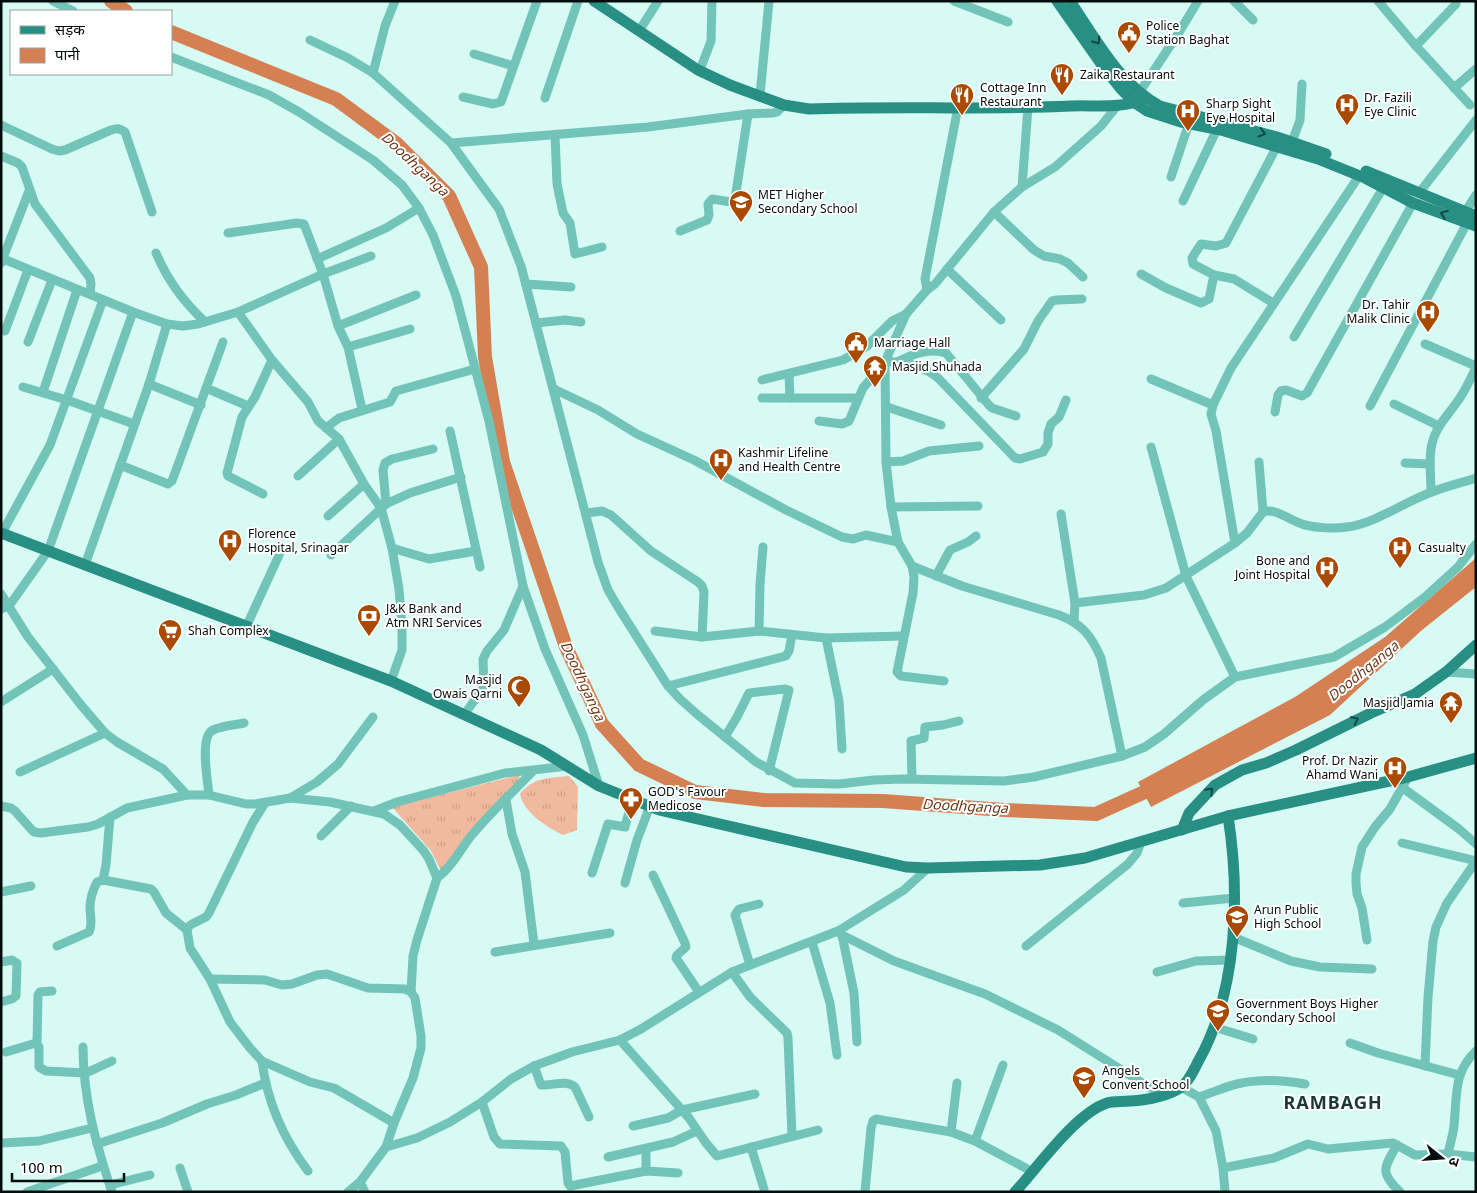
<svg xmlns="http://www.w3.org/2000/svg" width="1477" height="1193" viewBox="0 0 1477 1193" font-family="Georgia,'Noto Sans Devanagari',serif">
<defs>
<pattern id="grass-tufts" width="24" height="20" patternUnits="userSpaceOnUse" patternTransform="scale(1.25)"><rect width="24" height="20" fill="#f1ba9f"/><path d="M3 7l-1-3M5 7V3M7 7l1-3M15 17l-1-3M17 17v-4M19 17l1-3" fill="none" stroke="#cd9f88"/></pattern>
</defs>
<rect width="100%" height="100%" fill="#d7faf4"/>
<!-- grass -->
<g fill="url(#grass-tufts)">
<polygon points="519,775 520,780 447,869 440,869 431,851 392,807"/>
<path d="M 569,776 L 578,787 L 577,830 L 563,835 C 547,827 524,813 520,794 C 533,777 550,778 569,776 Z"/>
</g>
<!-- water -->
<polygon fill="#d58052" points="1476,558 1476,587 1422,630 1330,715 1151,807 1138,782 1295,697 1385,637"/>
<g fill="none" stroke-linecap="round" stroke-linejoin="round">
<!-- river -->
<g stroke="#d58052" stroke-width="14">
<polyline points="111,1 126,11"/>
<polyline points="171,32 336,99 397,144 449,196 481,267 485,357 503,462 566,647 602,724 639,765 695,792 764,800 883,801 1004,810 1096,814 1160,785"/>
</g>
<!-- minor -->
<g stroke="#72c4b8" stroke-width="9">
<polyline points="53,1 73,11"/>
<polyline points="395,1 385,26 373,73 451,143 648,127 748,114 773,113 777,112 784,105"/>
<polyline points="954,1 1008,22"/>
<polyline points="1234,1 1253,20"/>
<polyline points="1378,1 1416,46 1470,105"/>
<polyline points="639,31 658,1"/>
<polyline points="310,40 348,58 373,73"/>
<polyline points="1416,46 1456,4"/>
<polyline points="474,54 513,66"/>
<polyline points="171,57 269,95 299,112 373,160 402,185 419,208 433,235 456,296 489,421 523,586 545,649 583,735 599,786"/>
<polyline points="700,70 711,41 712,1"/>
<polyline points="1454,88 1476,69"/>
<polyline points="1139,93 1178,34 1198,1"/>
<polyline points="760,95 769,1"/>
<polyline points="463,97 493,104 501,102 537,1"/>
<polyline points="545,98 578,1"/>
<path d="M 1,125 L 52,149 L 59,151 L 65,150 L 111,130 C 117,128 119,128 125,132 L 152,212"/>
<polyline points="555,135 557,184 563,213 570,223 575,254 602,247"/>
<polyline points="1292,142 1300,120 1302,84"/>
<polyline points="451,143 499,209 521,266 598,562 608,590 618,607 668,686 680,699 698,715 756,762 795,783 839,784 874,780 903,779 1004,781 1034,777 1122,756 1145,747 1164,734 1203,700 1235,677 1334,657 1385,627 1425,597 1458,567 1476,544"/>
<polyline points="1,156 18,163 22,167 35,204 90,278 91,284 90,294"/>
<polyline points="1171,177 1189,123"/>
<polyline points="1022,187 1028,107"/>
<polyline points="1419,193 1476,120"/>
<polyline points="1183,201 1217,129"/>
<polyline points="994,212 1034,250 1044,256 1060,259 1068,263 1083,277"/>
<polyline points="1465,212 1476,195"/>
<polyline points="680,231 707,220 709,215 708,204 712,199 731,202 735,199 748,114"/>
<polyline points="228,233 297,223 304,224 323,274 338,326 348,347 362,409"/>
<path d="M 156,253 C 168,281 183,301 205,322"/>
<polyline points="1,258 133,312 167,324 183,326 198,324 238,312 323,274 371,256"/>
<polyline points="317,259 386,228 419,208"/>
<polyline points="1,263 29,191"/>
<polyline points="947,269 1001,320"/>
<polyline points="1141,274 1166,288 1201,303 1209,299 1214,275 1234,279 1273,303"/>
<polyline points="1214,275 1193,264 1192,258 1201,244 1216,246 1226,243 1276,148"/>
<polyline points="526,284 571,287"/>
<polyline points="927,290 935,284 994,212 1022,187 1055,167 1101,126 1117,106"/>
<polyline points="238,312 272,360 308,402 318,421 339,439 364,484 381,508 392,548 399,589 402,627 402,650 391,681"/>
<polyline points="536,323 565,320 581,322"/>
<polyline points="338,326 416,295"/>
<polyline points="5,331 28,270"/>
<polyline points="1294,337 1383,188"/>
<polyline points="28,342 52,280"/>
<polyline points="1425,344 1476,366"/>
<polyline points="348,347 410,329"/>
<path d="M 899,361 C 913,354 931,348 946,353 L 988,404 L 992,408 L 1016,416"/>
<polyline points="789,374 790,398"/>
<polyline points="1151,379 1213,405"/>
<polyline points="762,380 843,360 867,346 892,321 906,314"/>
<polyline points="149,384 201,405"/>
<polyline points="23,387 67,400 134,424"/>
<polyline points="206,388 248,406"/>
<polyline points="554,389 598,410 637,434 694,460 786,510 842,537 853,539 866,535 898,542"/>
<polyline points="43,392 77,290"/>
<polyline points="762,398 858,398"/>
<polyline points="981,398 1024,349 1038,321 1052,301 1057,300 1082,299"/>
<polyline points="1394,404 1439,426"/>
<polyline points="1370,406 1467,223"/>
<polyline points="887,407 941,425"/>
<polyline points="1275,412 1278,395 1281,391 1286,390 1302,396 1307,393 1413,203"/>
<path d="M 819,421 L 842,424 L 849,421 L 863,388 L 885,362 C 904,361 923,366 938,378 L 1015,458 L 1020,459 L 1043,452 L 1048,444 L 1048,433 L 1051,424 L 1059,417 L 1066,400"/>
<polyline points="326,428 339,418 390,402 396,391 475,369"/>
<polyline points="450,431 480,567"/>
<polyline points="1151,447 1186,576 1235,677"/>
<polyline points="886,462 903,461 929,451 979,446"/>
<polyline points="1405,463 1430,464"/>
<polyline points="120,465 168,484 172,481 223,342"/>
<polyline points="298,476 339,439"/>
<path d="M 1431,492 C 1431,478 1429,463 1431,449 C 1434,428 1446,418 1457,402 C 1465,392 1470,379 1476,368"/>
<polyline points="263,494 228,476 227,473 242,417 255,397 272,360"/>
<polyline points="386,504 383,470 385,463 392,459 433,449"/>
<polyline points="891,507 978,506"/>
<path d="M 1263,512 C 1275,507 1292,522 1305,525 C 1317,528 1335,529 1347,527 C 1374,524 1406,501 1432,492 C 1446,486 1461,483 1476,478"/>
<polyline points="587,513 602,511 611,515 651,551 698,582 702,586 704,592 702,637"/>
<polyline points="1061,514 1075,603"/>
<polyline points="328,516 364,484"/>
<polyline points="2,533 50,445 103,300"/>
<polyline points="1235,543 1216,431 1211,414 1213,405 1231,368 1359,176"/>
<polyline points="392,548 429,559 476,551"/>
<polyline points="331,555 386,504 410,493 461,477"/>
<polyline points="85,565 149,384 167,324"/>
<path d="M 912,566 L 962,586 L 1059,615 C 1082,624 1091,635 1101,658 L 1122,756"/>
<polyline points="936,576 950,550 968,542 976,536"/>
<polyline points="1,594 28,637 81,705 105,733 117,742 163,769 187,795 209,795 246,804 255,804 290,798 330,802 384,814 400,825 423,850 429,859 437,878 417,940 413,956 411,992"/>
<polyline points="1,609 9,606 48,551 133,312"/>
<polyline points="1074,621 1075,603 1144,595 1166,588 1235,543 1247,533 1263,512 1259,462"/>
<polyline points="247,625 280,553"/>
<polyline points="655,631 702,637 759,631 826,638 903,636"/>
<polyline points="759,631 760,584 763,547"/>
<polyline points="826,638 839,701 842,749"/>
<polyline points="1446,672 1476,674"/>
<polyline points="944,681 901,676 897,672 913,593 914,577 912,566 898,542 891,507 886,462 885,362 906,314 927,290 925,279 958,107"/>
<polyline points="668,686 786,656 789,651 792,635"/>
<polyline points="1,702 53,669"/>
<polyline points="464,715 484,687 483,659 487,651 504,630 523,586"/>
<polyline points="725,737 737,717 749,693 785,689 789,690 769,771"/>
<polyline points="20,772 105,733"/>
<polyline points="912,779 911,741 924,738 925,727 943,725 959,721"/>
<polyline points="1403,788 1459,829 1476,844"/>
<path d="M 209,795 C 208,783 199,736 213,730 C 222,726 234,725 244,723"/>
<polyline points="290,798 317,782 338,764 373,717"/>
<polyline points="506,800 512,834 525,872 534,944"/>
<polyline points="265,803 253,822 209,913 206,917 192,924 188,927 187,930 190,948 210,979 230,1022 250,1048 262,1061 310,1082 334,1088 394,1123"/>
<polyline points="1,806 11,808 15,811 31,829 34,832 41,833 88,827 98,824 127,808 187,795"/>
<polyline points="374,811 397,802 505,773 568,766"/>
<polyline points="321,836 351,806"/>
<polyline points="1402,843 1476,861"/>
<polyline points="592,873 608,824 625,827 632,800"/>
<polyline points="653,875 685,943 686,947 677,955 676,958 699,992"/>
<path d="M 437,878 C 452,867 460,850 471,836 C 490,813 513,792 533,771"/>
<polyline points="103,880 106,865 110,817"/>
<polyline points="625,883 637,840 650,806"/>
<polyline points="1,892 31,886"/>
<polyline points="1183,903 1234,898"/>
<polyline points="838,931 842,935 894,961 985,994 1058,1030 1163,1096"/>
<polyline points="842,935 854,993 857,1042"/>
<polyline points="1233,937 1291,961 1320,967 1372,969"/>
<polyline points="1367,940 1362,908 1357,894 1356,883 1356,874 1362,847 1375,827 1390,809 1408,777"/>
<polyline points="812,942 830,1003 837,1055"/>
<path d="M 57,946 L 89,932 C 93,924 90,916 90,907 C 90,898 93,890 97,882 L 103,880 L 151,889 L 154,892 L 166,913 L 187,930"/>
<polyline points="1026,946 1128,864 1137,853 1141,842"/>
<polyline points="495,952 610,933"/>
<polyline points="1,962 12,960 17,963 16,996 12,999 1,1002"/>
<polyline points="750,965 735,915 739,909 759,904"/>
<polyline points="732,972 750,997 787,1033 788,1038 792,1136"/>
<polyline points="1157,972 1196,961 1230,960"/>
<polyline points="210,979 265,980 282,985 292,984 317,975 327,974 368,988 405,989 411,992 415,998 421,1036 421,1048 413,1078 394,1123 386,1147 360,1182 348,1192"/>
<polyline points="1214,1027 1253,1039"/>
<polyline points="620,1040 689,1118 706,1143 717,1156 818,1130"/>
<polyline points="37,1043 38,995 40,992 52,991"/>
<polyline points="1350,1043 1378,1053 1459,1075"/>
<path d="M 83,1047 C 83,1098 96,1144 112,1192"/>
<polyline points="6,1052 36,1043 39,1047 39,1067 46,1071 86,1073 112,1061"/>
<path d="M 262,1061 C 267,1101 283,1138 308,1171"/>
<path d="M 534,1066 L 541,1085 C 552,1086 566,1079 575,1087 L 589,1117"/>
<polyline points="1425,1066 1428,997 1433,941 1436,927 1447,903 1476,861"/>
<polyline points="1181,1087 1199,1097 1216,1131 1223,1168 1225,1192"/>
<path d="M 1199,1097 C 1212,1093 1224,1087 1237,1084 C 1259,1079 1283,1080 1305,1084"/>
<polyline points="482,1102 494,1137 500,1144 561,1146 565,1152 568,1183 570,1186 646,1171 678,1173"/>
<polyline points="633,1126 668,1118 682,1110 755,1094"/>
<polyline points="951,1132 957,1083"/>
<polyline points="975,1141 1003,1065"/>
<polyline points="1,1143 39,1141 92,1128"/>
<polyline points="97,1144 162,1123 207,1104 236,1095 265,1083"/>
<path d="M 1397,1145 C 1384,1168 1379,1172 1400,1192"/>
<polyline points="386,1147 417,1138 450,1122 482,1102 511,1079 534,1066 572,1052 620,1040 641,1029 732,972 838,931 904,890 928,868"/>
<polyline points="751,1147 764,1189"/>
<path d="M 1448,1154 C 1450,1144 1453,1135 1454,1126 C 1457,1098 1453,1072 1476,1051"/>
<polyline points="608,1157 673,1142 697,1131"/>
<polyline points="180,1168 188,1192"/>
<polyline points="1223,1168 1274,1158 1308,1144 1328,1149 1393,1143 1415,1155 1448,1154 1476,1157"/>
<polyline points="646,1171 646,1150"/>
<polyline points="360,1182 365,1192"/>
<polyline points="110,1185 150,1175"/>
<polyline points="27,1192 102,1166"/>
<polyline points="865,1192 871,1128 873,1121 876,1119 951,1132 975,1141 1033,1172"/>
</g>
<!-- major -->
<g stroke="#288f84" stroke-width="11">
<path d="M 594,1 L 698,70 L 730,85 L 784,105 L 809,109 C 896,106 983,110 1071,106 C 1096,105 1121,109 1145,99"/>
<polyline points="1057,1 1102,65 1121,89 1135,103 1147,111 1181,122 1221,130 1318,159 1365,178 1413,203 1476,226"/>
<path d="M 1070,1 C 1096,39 1119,84 1160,106 L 1277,137 L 1326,154"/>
<polyline points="1366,171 1476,216"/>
<polyline points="1,533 391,681 541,750 599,786 659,810 906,867 928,868 1040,865 1085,858 1228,816 1408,777 1476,758"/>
<polyline points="1182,830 1189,813 1215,785 1242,770 1266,763 1296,750 1371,713 1415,694 1446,672 1476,645"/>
<path d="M 1015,1192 C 1038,1167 1076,1113 1107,1103 C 1114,1101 1122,1102 1130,1101 C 1147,1100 1165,1097 1180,1088 C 1189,1082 1194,1069 1199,1060 C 1238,990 1240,893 1228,816"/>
</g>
</g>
<!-- one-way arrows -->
<defs><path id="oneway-chevron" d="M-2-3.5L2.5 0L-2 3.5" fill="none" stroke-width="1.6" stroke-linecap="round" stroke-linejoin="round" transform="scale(1.25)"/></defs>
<g stroke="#144842">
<use href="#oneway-chevron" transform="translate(1097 41) rotate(55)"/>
<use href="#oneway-chevron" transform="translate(1262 133) rotate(15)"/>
<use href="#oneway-chevron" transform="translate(1444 214) rotate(-159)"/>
<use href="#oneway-chevron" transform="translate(1355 720) rotate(-27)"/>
<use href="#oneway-chevron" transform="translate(1210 791) rotate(-45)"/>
</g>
<!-- icons -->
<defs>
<g id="civic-pin" transform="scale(1.25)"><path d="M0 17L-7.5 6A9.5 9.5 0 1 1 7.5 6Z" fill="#aa4a00" stroke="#fff"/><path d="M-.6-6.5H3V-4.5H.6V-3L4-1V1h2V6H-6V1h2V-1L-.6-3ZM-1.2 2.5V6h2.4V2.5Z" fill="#fff"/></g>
<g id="restaurant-pin" transform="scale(1.25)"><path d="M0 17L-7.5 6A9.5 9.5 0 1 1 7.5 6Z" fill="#aa4a00" stroke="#fff"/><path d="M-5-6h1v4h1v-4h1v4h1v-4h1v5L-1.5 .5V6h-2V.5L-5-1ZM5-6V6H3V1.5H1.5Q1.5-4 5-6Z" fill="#fff"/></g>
<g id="hospital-pin" transform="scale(1.25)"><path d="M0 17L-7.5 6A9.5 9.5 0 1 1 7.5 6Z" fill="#aa4a00" stroke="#fff"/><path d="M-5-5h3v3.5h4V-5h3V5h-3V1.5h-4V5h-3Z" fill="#fff"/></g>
<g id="school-pin" transform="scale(1.25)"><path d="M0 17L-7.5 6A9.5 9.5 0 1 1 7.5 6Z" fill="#aa4a00" stroke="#fff"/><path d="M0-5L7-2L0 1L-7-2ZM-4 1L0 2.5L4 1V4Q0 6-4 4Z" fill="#fff"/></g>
<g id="temple-pin" transform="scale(1.25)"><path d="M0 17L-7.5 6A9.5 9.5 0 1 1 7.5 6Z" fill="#aa4a00" stroke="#fff"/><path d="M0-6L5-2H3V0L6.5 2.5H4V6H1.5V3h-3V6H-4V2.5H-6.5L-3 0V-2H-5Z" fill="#fff"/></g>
<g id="bank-pin" transform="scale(1.25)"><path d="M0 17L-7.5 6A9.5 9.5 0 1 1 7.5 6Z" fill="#aa4a00" stroke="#fff"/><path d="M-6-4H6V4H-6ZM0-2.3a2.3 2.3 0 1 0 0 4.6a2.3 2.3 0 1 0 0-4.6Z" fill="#fff"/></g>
<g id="supermarket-pin" transform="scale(1.25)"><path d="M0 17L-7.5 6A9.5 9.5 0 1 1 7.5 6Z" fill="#aa4a00" stroke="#fff"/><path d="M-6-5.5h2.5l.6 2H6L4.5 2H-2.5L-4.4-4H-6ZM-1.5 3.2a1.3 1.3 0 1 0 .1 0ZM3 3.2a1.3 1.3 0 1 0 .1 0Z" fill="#fff"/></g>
<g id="mosque-pin" transform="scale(1.25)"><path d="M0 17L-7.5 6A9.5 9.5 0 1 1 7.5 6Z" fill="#aa4a00" stroke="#fff"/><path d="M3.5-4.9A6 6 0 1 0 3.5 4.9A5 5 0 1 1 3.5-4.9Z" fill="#fff"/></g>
<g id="pharmacy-pin" transform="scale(1.25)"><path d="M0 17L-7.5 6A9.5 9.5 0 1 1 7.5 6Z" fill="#aa4a00" stroke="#fff"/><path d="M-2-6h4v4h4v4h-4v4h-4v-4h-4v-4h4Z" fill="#fff"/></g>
</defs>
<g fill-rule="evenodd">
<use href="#civic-pin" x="1129" y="33"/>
<use href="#restaurant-pin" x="1062" y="75"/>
<use href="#restaurant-pin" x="962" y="95"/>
<use href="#hospital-pin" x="1347" y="105"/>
<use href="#hospital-pin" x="1188" y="111"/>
<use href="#school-pin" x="741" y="202"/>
<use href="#hospital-pin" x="1428" y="312"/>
<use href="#civic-pin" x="856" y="343"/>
<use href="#temple-pin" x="875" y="367"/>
<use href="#hospital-pin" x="721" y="460"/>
<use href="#hospital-pin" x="230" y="541"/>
<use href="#hospital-pin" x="1400" y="548"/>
<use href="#hospital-pin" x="1327" y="568"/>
<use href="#bank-pin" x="369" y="616"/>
<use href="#supermarket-pin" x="170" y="631"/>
<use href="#mosque-pin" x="519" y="687"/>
<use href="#temple-pin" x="1451" y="703"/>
<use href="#hospital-pin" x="1395" y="768"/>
<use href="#pharmacy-pin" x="631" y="799"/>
<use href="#school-pin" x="1237" y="917"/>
<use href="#school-pin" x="1218" y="1011"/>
<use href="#school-pin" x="1084" y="1078"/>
</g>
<g text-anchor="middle" stroke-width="4" stroke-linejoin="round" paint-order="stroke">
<!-- poi labels -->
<g font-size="12" fill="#030e0c" stroke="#fff" text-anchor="start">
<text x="1146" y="30">Police<tspan x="1146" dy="14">Station Baghat</tspan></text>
<text x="1080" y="79">Zaika Restaurant</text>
<text x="980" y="92">Cottage Inn<tspan x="980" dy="14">Restaurant</tspan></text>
<text x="1364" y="102">Dr. Fazili<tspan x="1364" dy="14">Eye Clinic</tspan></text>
<text x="1206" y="108">Sharp Sight<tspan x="1206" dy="14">Eye Hospital</tspan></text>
<text x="758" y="199">MET Higher<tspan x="758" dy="14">Secondary School</tspan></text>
<text x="1410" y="309" text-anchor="end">Dr. Tahir<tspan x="1410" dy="14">Malik Clinic</tspan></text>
<text x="874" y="347">Marriage Hall</text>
<text x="892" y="371">Masjid Shuhada</text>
<text x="738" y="457">Kashmir Lifeline<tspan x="738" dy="14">and Health Centre</tspan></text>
<text x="248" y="538">Florence<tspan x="248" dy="14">Hospital, Srinagar</tspan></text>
<text x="1418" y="552">Casualty</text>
<text x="1310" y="565" text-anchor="end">Bone and<tspan x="1310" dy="14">Joint Hospital</tspan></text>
<text x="386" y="613">J&amp;K Bank and<tspan x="386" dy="14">Atm NRI Services</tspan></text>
<text x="188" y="635">Shah Complex</text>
<text x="502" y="684" text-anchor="end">Masjid<tspan x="502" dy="14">Owais Qarni</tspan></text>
<text x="1434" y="707" text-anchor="end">Masjid Jamia</text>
<text x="1378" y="765" text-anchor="end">Prof. Dr Nazir<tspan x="1378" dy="14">Ahamd Wani</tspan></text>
<text x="648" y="796">GOD's Favour<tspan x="648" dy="14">Medicose</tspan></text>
<text x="1254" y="914">Arun Public<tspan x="1254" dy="14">High School</tspan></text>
<text x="1236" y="1008">Government Boys Higher<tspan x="1236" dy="14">Secondary School</tspan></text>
<text x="1102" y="1075">Angels<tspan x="1102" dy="14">Convent School</tspan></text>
</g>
<!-- water labels -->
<g font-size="14" font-style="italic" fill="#6e3615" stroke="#fff">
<text transform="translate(415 164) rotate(43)" y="5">Doodhganga</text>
<text transform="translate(1363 671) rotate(-39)" y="5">Doodhganga</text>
<text transform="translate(583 681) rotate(65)" y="5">Doodhganga</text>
<text transform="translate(965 806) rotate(3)" y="5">Doodhganga</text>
</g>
<!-- district labels -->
<g font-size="18" font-weight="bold" letter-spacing="1" fill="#1b3a36" stroke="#fff">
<text x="1333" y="1109">RAMBAGH</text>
</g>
</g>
<!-- border -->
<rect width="1477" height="1193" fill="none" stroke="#030e0c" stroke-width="5"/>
<!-- legend -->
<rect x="10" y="10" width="162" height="65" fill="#ffffff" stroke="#9a9f9e"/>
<rect x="20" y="26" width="25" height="8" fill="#288f84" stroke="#9a9f9e"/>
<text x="55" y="35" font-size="15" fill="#030e0c">सड़क</text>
<rect x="20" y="48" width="25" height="15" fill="#d58052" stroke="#9a9f9e"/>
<text x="55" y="60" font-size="15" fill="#030e0c">पानी</text>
<!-- north arrow -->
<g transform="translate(1442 1158) rotate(107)" stroke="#ffffff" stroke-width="4" paint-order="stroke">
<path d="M0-4L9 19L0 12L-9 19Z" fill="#030e0c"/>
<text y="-8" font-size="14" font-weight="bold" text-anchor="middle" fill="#030e0c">उ</text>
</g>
<!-- scale -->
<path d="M12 1173v8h112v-8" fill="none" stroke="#030e0c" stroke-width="2.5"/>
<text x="20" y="1173" font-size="15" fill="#030e0c" stroke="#ffffff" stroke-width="4" paint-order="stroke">100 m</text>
</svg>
